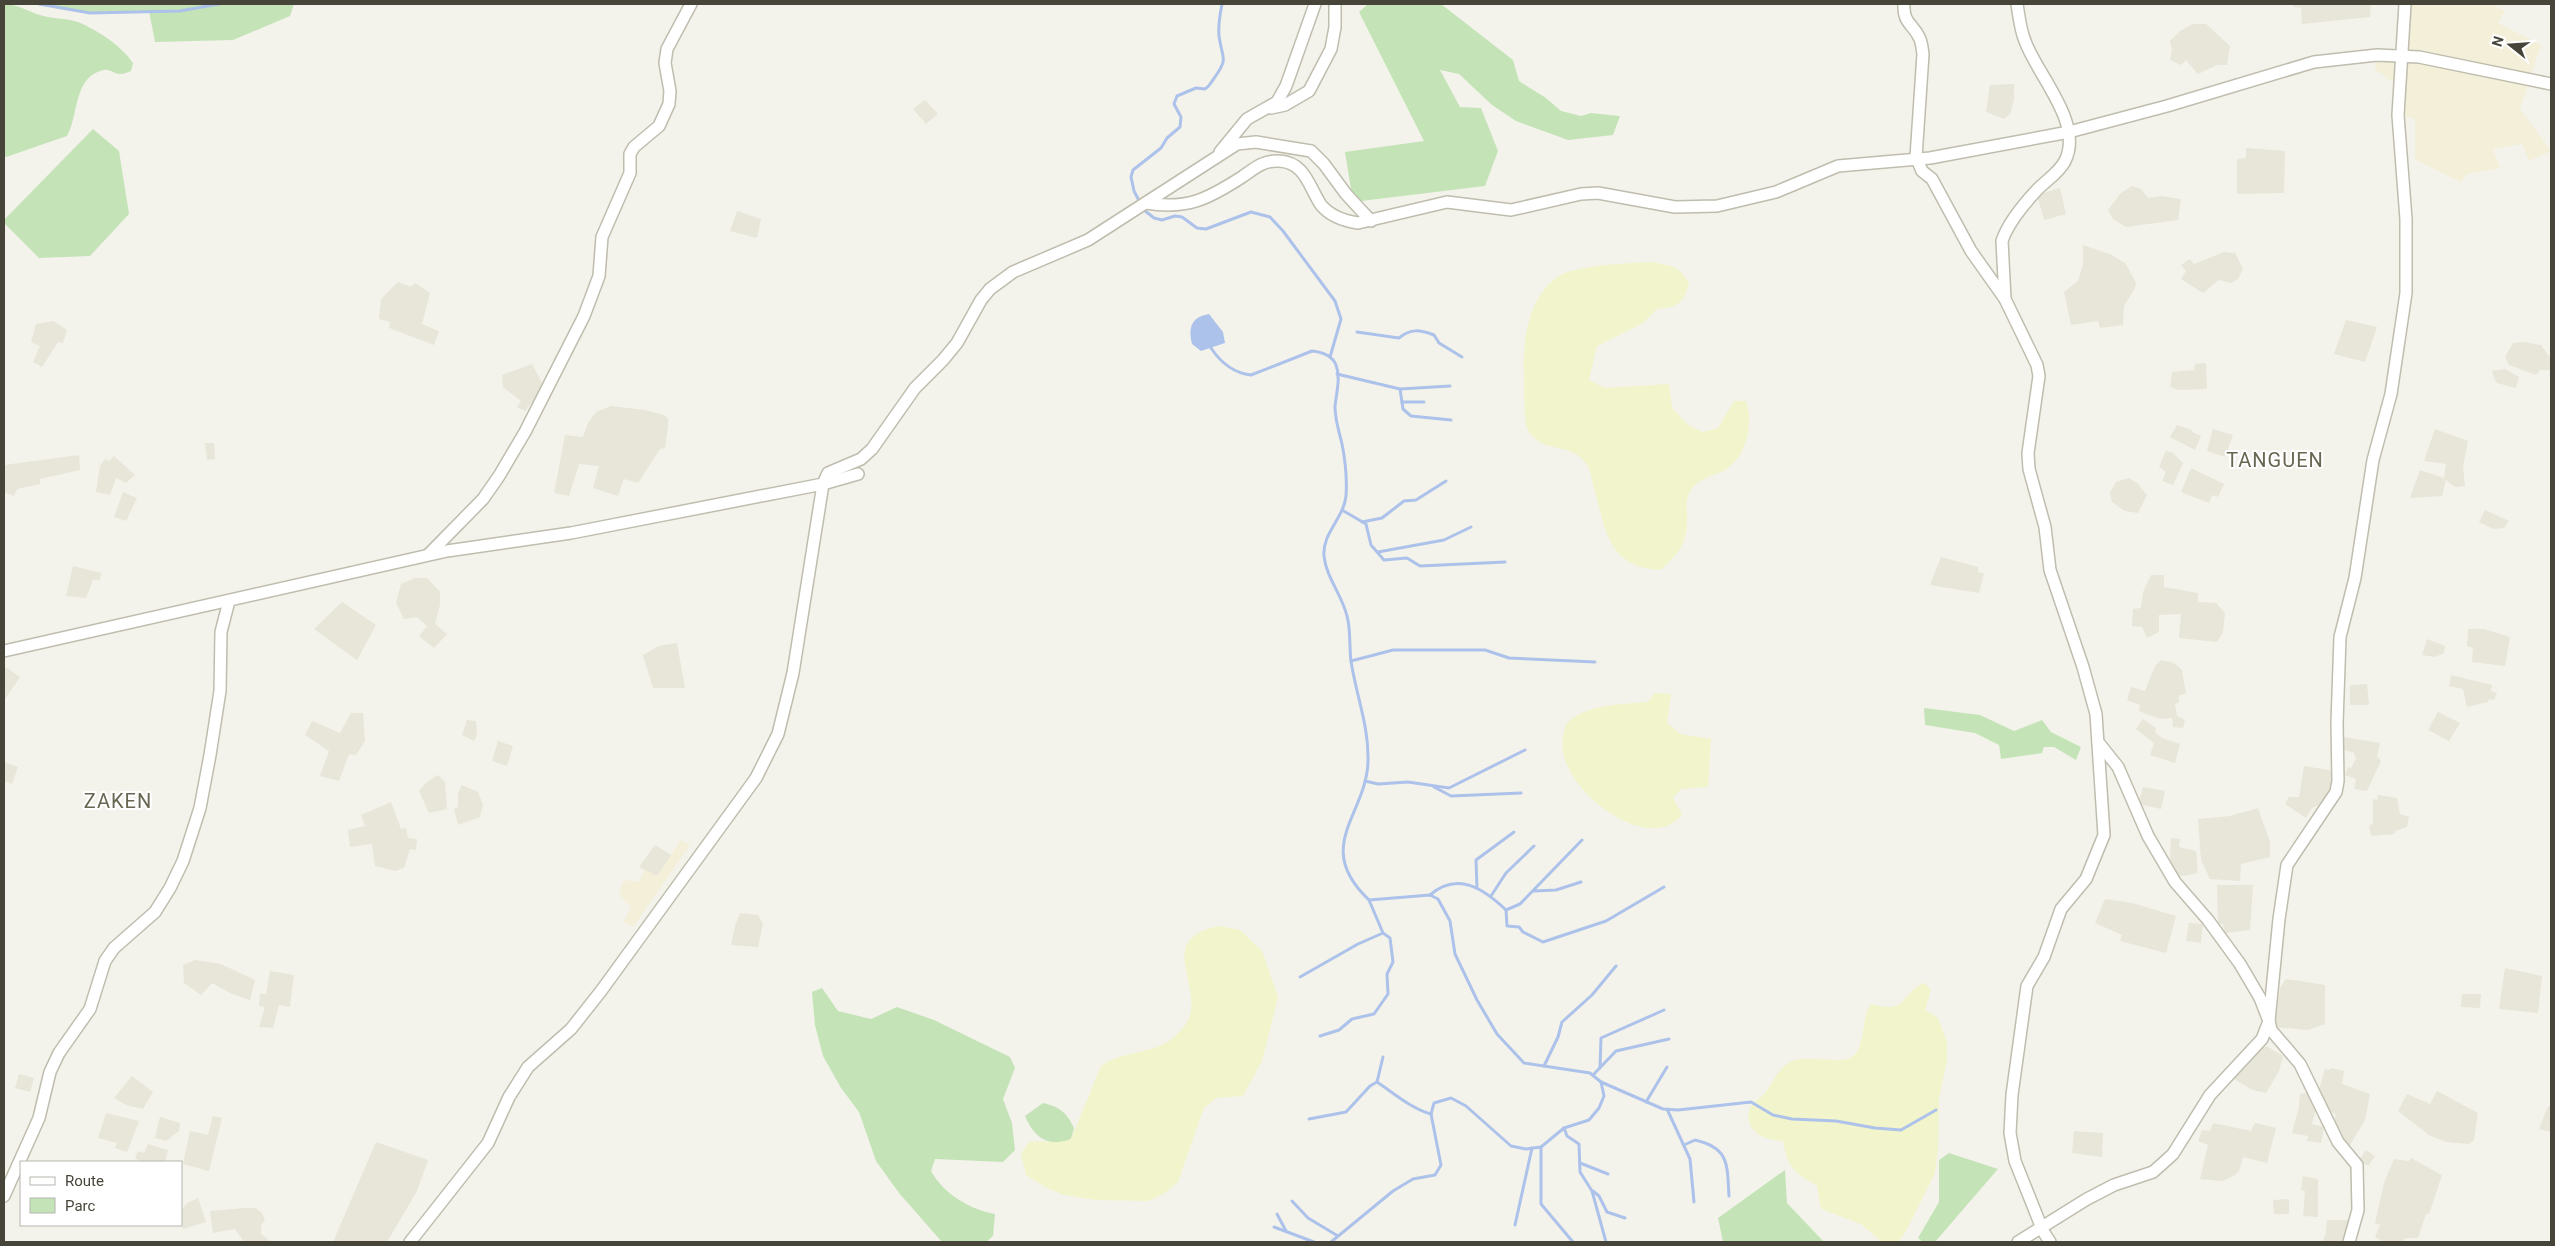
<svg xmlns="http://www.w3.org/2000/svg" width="2555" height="1246" viewBox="0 0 2555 1246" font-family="Roboto,sans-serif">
<rect width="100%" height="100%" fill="#f4f3eb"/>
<!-- residential -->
<g fill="#e7e6d9">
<polygon points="2294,4 2371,4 2370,17 2302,24 2301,8 2294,7"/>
<polygon points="2193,24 2206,24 2230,46 2227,65 2217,65 2198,74 2186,60 2181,65 2170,60 2172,50 2170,41 2180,31"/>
<polygon points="2014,84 2014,99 2010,114 2004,119 1986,112 1990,85"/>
<polygon points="925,100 938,114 926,124 913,109"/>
<polygon points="2246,148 2285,151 2284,193 2237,194 2237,159 2246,158"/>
<polygon points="2132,186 2141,189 2148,198 2160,196 2181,199 2178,220 2126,227 2113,219 2108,210 2121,193"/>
<polygon points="2060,188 2066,214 2044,220 2037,195"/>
<polygon points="737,211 761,219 757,238 730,231"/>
<polygon points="2083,245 2112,255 2126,264 2136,283 2135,288 2124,306 2123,325 2100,328 2098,321 2071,325 2064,292 2078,281 2083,264"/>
<polygon points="2224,252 2235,253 2243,269 2238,279 2231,283 2219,280 2203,293 2181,279 2186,271 2181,265 2190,259 2194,264"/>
<polygon points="398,282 411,287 415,283 430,293 422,324 439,331 434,345 389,328 390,322 379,319 381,299"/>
<polygon points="2346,320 2377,327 2365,362 2334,354"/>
<polygon points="53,321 67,330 63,343 58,342 42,367 33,362 40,346 31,342 36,324"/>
<polygon points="2524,342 2541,345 2551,359 2551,370 2540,370 2536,375 2509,365 2505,357 2513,343"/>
<polygon points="2206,363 2207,389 2179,390 2170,387 2172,372 2194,370 2195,364"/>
<polygon points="532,364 542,383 534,400 525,411 517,407 521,401 503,387 502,375"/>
<polygon points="2505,369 2519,377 2516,388 2497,383 2494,378 2492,371"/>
<polygon points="611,406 645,410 664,415 668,419 668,427 665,448 660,449 638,483 624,479 618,496 593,488 599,466 579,464 569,496 554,493 565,435 583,437 588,423 596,412"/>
<polygon points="2177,425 2192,430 2192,432 2201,436 2195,450 2170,437"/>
<polygon points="2213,429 2233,435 2225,457 2207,451"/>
<polygon points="2435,429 2468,441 2463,466 2465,486 2455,487 2446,480 2442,496 2410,498 2420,470 2444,478 2446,464 2424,461"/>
<polygon points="205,443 214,443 215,459 207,460"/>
<polygon points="2166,451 2173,453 2183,463 2173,485 2162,481 2166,472 2159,467"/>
<polygon points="79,455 80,470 40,479 40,484 17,489 14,496 4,492 4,465"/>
<polygon points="114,456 135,475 126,483 116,478 110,495 96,492 100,466 105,459 109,461"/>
<polygon points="2191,468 2224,484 2218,497 2212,495 2209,503 2181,492"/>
<polygon points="2129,478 2137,483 2147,495 2138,513 2125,511 2112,502 2110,493 2116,482"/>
<polygon points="123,492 137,498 126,521 114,517"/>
<polygon points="2485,510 2509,521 2504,528 2493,529 2479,522"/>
<polygon points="1941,557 1978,567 1978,572 1984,574 1979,593 1930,585"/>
<polygon points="73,566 101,573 100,580 93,580 86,598 66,596"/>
<polygon points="2151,575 2164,575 2164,587 2198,593 2198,602 2216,603 2225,613 2223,632 2217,642 2179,638 2181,614 2159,615 2159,632 2147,638 2142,627 2132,626 2133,609 2141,608 2143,592"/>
<polygon points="415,578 427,578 440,592 440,605 435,624 447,634 434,648 419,636 427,626 417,617 404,619 396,603 401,584"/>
<polygon points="342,602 376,625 357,660 314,629"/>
<polygon points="2468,629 2484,629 2510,637 2505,666 2472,662 2473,648 2467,646"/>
<polygon points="2427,639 2445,646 2444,653 2435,657 2422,655"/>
<polygon points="677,643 685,688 653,688 643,655 659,646"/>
<polygon points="2161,660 2174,663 2182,670 2186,694 2179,695 2179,702 2175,704 2177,716 2185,720 2183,728 2173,727 2172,718 2161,719 2146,714 2139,711 2140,705 2127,700 2131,687 2145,691 2155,666"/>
<polygon points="4,666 20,677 5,699 4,699"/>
<polygon points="2451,675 2492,685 2491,691 2497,693 2494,700 2489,699 2488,702 2467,707 2463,689 2449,686"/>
<polygon points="2367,684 2369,705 2350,705 2350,685"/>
<polygon points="2438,712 2460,723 2449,741 2428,730"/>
<polygon points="351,713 363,713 365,741 356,755 349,754 339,781 320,776 329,751 305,735 312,721 340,733"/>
<polygon points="2143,719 2156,728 2155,732 2162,738 2180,744 2175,763 2150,755 2154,743 2136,729"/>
<polygon points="467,720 476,721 477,734 474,741 462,735"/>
<polygon points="2344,737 2380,743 2377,756 2381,761 2367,791 2354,789 2356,779 2345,775 2348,767 2351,768 2356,759 2354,753 2342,749"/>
<polygon points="498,741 513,746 507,766 492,761"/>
<polygon points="4,762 18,767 12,784 4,781"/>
<polygon points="2304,766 2329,770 2334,774 2330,792 2319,805 2312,808 2306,818 2285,804 2289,797 2299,797"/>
<polygon points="438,775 445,782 447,809 429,813 419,791 427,782"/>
<polygon points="462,785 478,792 483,805 480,817 458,825 454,809 458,807 458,793"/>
<polygon points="2143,787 2165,791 2161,809 2138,804"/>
<polygon points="2378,795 2397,798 2400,814 2409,817 2407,827 2395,831 2395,834 2371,836 2369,825 2373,824 2373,799 2377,800"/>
<polygon points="391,802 401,829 406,828 408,838 417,839 416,850 410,849 404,868 395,871 375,866 372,844 350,847 348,830 365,826 361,815"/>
<polygon points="2258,808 2270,842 2270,857 2241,864 2240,881 2210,879 2201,860 2198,819 2230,816"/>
<polygon points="2171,838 2180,839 2179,847 2196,851 2198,873 2177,877 2170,861"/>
<polygon points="655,845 671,855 657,877 639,867"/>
<polygon points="2217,885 2253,885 2250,930 2225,933 2223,924 2218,924"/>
<polygon points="2105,899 2132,903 2176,916 2166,953 2120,941 2122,935 2095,923"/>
<polygon points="740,913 758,915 763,924 758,947 731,945 735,926"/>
<polygon points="2189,923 2203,924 2201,943 2186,941"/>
<polygon points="195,960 221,964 255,980 250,1000 230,993 212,983 201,995 184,983 183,965"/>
<polygon points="2505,968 2542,976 2538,1013 2499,1009"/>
<polygon points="270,971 294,975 290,1007 279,1005 273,1028 259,1027 265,1007 259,1006 260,994 266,994"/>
<polygon points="2286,979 2325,985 2325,1024 2308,1030 2275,1027 2280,988"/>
<polygon points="2462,994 2481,994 2480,1008 2461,1007"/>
<polygon points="2261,1046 2268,1047 2283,1056 2279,1071 2266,1093 2253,1090 2234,1079 2233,1074"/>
<polygon points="2331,1068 2344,1071 2342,1084 2370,1094 2365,1120 2350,1145 2341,1141 2333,1124 2336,1114 2324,1109 2319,1090 2325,1069 2330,1070"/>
<polygon points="19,1074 34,1078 30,1092 15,1088"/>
<polygon points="132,1076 153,1092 143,1109 126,1105 114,1098"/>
<polygon points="2437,1091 2478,1113 2474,1140 2469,1144 2446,1142 2429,1135 2398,1111 2407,1094 2430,1104"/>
<polygon points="2310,1092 2315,1112 2312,1124 2324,1127 2321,1143 2307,1141 2308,1136 2292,1133 2299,1107 2300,1094"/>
<polygon points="2548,1106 2551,1107 2551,1132 2539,1129"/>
<polygon points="106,1113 139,1121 127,1152 115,1148 117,1143 98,1138"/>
<polygon points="213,1116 222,1118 209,1171 183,1164 190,1131 208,1135"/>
<polygon points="160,1117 180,1123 179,1131 166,1141 155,1138"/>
<polygon points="2213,1123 2251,1131 2255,1123 2276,1128 2267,1163 2243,1157 2239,1171 2235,1175 2222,1181 2200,1179 2208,1145 2198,1141 2202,1130 2210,1131"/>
<polygon points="2074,1131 2103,1133 2102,1157 2072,1153"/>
<polygon points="376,1142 428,1160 417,1191 387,1242 333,1242"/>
<polygon points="148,1144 168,1150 165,1162 142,1162 135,1158 138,1151 144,1153"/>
<polygon points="2366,1150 2375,1156 2368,1166 2359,1160"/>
<polygon points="2411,1158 2442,1175 2429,1214 2426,1214 2418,1238 2405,1238 2403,1242 2384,1242 2375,1237 2380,1225 2375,1223 2384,1183 2394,1159 2409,1161"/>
<polygon points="2303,1176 2318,1179 2318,1217 2303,1216 2305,1191 2301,1190"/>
<polygon points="198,1198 206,1222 183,1229 182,1209 187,1203"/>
<polygon points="2289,1199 2289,1214 2274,1214 2273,1200"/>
<polygon points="245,1208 256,1208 262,1213 265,1219 261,1226 261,1234 271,1242 244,1242 235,1229 213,1233 210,1211"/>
<polygon points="2327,1220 2350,1220 2346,1242 2322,1242 2326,1233"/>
</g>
<!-- commercial -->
<g fill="#f3efd8">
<polygon points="2405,4 2491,4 2505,11 2498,23 2541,45 2520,109 2551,151 2529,161 2522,144 2493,149 2500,168 2468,174 2461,182 2415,159 2415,119 2398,115 2399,87 2375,69 2377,55 2400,56"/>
<polygon points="681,840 690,845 633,927 624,922 631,907 619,894 624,880 638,882 645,870 657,876"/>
</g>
<!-- green -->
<g fill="#c4e4b8">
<path d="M 4,4 C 17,4 27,11 40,15 C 52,19 66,18 78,22 C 97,30 121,45 133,63 L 131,71 C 128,72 123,74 120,74 C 114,74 110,69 104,70 C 73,76 79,115 67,136 L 6,157 L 4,156 Z"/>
<polygon points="40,4 39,4 294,4 290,16 233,40 155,42 149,11 90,13"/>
<polygon points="1368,4 1441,4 1513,60 1519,81 1546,98 1561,111 1581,116 1591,113 1620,116 1613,135 1568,140 1516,121 1492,105 1459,74 1440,70 1460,107 1481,108 1498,151 1485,186 1353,202 1345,152 1424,141 1359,12"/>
<polygon points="93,129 119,151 129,214 90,256 39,258 4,223 4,220"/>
<polygon points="1924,708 1980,715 2014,731 2042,720 2051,732 2081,747 2076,760 2054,747 2044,747 2042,753 2001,759 1999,745 1975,733 1925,725"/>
<path d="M 822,988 L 838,1011 L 871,1019 L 897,1007 L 934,1020 L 1010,1057 L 1015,1068 L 1003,1099 L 1012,1123 L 1015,1150 L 1003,1162 L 935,1159 L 931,1171 C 944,1194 969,1209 995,1214 L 993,1236 L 986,1242 L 942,1242 L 899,1193 L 876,1161 L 859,1112 L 841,1088 L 823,1056 L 815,1025 L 812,992 Z"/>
<path d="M 1043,1103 C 1060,1107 1066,1112 1074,1128 L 1071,1139 C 1047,1148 1034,1137 1025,1116 Z"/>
<polygon points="1949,1153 1998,1169 1935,1242 1923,1242 1918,1238 1939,1202 1939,1160"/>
<polygon points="1785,1170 1787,1203 1824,1242 1723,1242 1718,1218"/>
</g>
<!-- sand -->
<g fill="#f2f4cb">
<path d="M 1652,262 C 1671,266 1680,265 1689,284 C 1682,305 1678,307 1657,309 L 1643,323 L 1597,346 L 1589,380 L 1605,388 L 1669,384 L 1672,408 L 1688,425 L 1703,432 L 1718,428 L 1734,401 L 1746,401 C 1753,423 1748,453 1728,468 C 1715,477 1699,476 1690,492 C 1686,499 1686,507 1687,514 C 1688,541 1681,553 1660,570 C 1607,567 1606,530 1594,488 C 1592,480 1590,469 1586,463 C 1568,440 1540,455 1527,428 C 1524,420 1524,385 1524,375 C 1522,342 1528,296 1559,276 C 1577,265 1630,263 1652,262 Z"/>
<path d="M 1655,693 L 1671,694 L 1667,723 L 1680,734 L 1711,739 L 1708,787 L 1681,789 L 1673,798 L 1682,814 C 1649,861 1547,781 1564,732 C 1565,728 1566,724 1568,722 C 1589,704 1623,704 1648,702 Z"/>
<path d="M 1219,926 L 1240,930 L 1262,951 L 1278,997 L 1262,1061 L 1243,1096 L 1216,1098 L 1204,1108 L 1178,1182 L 1165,1193 L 1148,1201 L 1097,1200 L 1064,1195 L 1045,1187 L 1026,1175 L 1021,1154 L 1029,1142 C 1047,1139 1054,1146 1071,1139 L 1101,1066 C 1129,1046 1161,1059 1185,1025 C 1210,990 1150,940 1219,926 Z"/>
<path d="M 1924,983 L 1931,990 L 1925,1010 L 1938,1018 L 1947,1042 L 1947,1060 L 1939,1098 L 1938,1150 L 1935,1173 L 1906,1231 L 1898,1242 L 1882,1242 L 1861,1224 L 1821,1209 L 1817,1186 C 1793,1171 1789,1170 1783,1141 C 1771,1140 1759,1138 1752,1128 C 1748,1123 1747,1112 1751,1106 C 1754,1101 1761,1098 1765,1093 C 1773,1082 1780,1064 1795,1060 C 1809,1056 1843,1064 1852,1057 C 1867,1046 1860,1018 1871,1004 C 1909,1015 1900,993 1924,983 Z"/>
</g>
<!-- water -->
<path fill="#adc2ea" d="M 1209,314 L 1223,332 L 1225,343 L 1201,351 L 1192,344 C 1188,328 1191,317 1209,314 Z"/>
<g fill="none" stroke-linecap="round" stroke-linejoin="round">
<!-- stream -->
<g stroke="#adc2ea" stroke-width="3">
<polyline points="39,4 90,13 180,11 219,4"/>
<path d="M 1222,4 C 1220,14 1218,26 1219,36 C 1222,59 1229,57 1215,77 C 1211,82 1211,85 1205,89 L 1196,88 L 1177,96 L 1174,104 L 1181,117 L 1180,127 L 1167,138 L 1161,148 L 1133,170 L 1131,177 L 1134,191 L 1144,210 L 1154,218 L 1162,220 L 1175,216 L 1182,217 L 1197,228 L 1206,229 L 1251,212 L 1270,217 L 1283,231 L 1335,301 L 1341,319 L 1330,357"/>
<path d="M 1357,332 L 1399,338 C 1411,328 1420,330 1434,335 L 1439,343 L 1462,357"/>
<path d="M 1211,348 C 1221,363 1233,373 1251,375 L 1312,351 C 1322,352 1332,355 1336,365 C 1341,378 1336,394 1335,407 C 1335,420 1339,431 1342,444 C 1345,459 1347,481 1346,496 C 1344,518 1322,533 1324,556 C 1326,577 1342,595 1347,616 C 1351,630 1349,646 1351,661 C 1356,695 1369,726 1368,761 C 1367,815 1312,846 1369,900 L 1430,895 L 1438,899 L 1450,921 L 1455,954 L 1477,1000 L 1497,1034 L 1524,1063 L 1590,1073 L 1601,1082 L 1604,1096 L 1599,1108 L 1589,1120 L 1564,1128 L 1541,1147 L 1526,1149 L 1511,1146 L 1466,1106 L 1451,1098 L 1434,1103 L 1431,1114 L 1441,1165 L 1435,1175 L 1413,1179 L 1393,1191 L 1331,1242"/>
<polyline points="1337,374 1400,389 1403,409 1411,416 1451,420"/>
<polyline points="1400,389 1450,386"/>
<polyline points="1402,402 1424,402"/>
<polyline points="1342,510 1366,524 1371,545 1384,560 1407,558 1420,566 1505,562"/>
<polyline points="1362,522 1382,518 1404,501 1416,500 1446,481"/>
<polyline points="1378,552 1444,540 1471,527"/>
<polyline points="1351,661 1393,650 1485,650 1509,658 1595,662"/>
<polyline points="1365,781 1378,784 1408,782 1449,788 1525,750"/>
<polyline points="1434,787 1451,796 1521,793"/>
<polyline points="1477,888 1476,860 1514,832"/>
<polyline points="1534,891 1556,890 1581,882"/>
<path d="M 1430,895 C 1458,871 1484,889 1506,910 L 1520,904 L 1582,840"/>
<polyline points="1491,896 1506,873 1534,846"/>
<polyline points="1506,910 1507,926 1519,927 1523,932 1543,942 1606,921 1664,887"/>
<polyline points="1300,977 1358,944 1383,933 1369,900"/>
<polyline points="1320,1036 1339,1030 1352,1019 1374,1014 1388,994 1387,974 1393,962 1390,938 1383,933"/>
<polyline points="1544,1066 1558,1037 1562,1022 1592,995 1616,966"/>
<polyline points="1600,1068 1601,1038 1664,1010"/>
<polyline points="1593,1075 1616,1051 1669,1039"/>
<polyline points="1377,1082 1383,1057"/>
<polyline points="1601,1082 1663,1109 1678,1110 1751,1102 1773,1115 1792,1119 1836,1121 1875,1128 1901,1130 1936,1110"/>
<polyline points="1646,1102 1667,1067"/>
<polyline points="1667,1109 1690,1159 1694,1202"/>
<path d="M 1309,1119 L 1346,1112 L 1370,1086 L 1377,1082 C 1395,1094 1412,1109 1431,1114"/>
<polyline points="1564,1128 1567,1136 1579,1144 1580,1172 1592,1191 1606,1242"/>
<path d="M 1684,1145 L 1695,1140 C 1730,1148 1727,1165 1729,1196"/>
<polyline points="1541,1147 1541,1204 1573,1242"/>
<polyline points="1580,1163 1608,1174"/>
<polyline points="1593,1191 1599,1196 1607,1212 1625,1218"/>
<polyline points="1292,1201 1308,1218 1338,1236"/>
<polyline points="1277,1214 1286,1231"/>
<polyline points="1515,1225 1532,1148"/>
<polyline points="1274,1227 1314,1242"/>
</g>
<!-- street casing -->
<g stroke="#bfbdae" stroke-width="14">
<g id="street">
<path d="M 1904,4 C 1903,23 1912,23 1919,37 C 1922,42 1922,49 1923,54 L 1916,157 L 1922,171 L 1932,179 L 1971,251 L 2005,299 L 2037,365 L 2039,376 L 2028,453 L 2029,469 L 2045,527 L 2050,570 L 2083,667 L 2096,714 L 2104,835 L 2086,879 L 2061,909 L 2044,957 L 2027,986 L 2012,1095 L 2010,1133 L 2015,1161 L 2043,1231 L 2050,1242"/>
<polyline points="1271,108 1285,105 1309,91 1331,49 1335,27 1335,4"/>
<polyline points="1220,152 1247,119 1277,102 1286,86 1315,4"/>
<path d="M 1146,203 C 1187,210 1208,199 1242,177 C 1254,169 1263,160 1279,161 C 1305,162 1309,187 1321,205 C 1330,216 1345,221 1358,223 L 1447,202 L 1511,210 L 1581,194 L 1598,193 L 1675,207 L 1717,206 L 1776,192 L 1838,166 L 1930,158 L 2069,132 L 2167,106 L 2314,62 L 2377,55 L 2419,57 L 2551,84"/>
<path d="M 2005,299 L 2002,241 C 2008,223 2023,205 2036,191 C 2045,181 2059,173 2065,161 C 2084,123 2037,75 2025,41 C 2020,29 2019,16 2017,4"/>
<polyline points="429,554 483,499 499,476 525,432 584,316 599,276 602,237 630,173 630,154 634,147 659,126 669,104 670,91 665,63 667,49 691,4"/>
<polyline points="4,651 447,551 571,533 823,484 858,474"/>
<polyline points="4,1196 39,1118 50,1072 59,1053 90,1009 105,961 114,948 155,912 170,888 183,861 200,808 210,755 220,691 221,632 229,601"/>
<polyline points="410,1242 488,1143 509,1097 528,1067 571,1029 601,991 756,778 778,734 793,673 823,484 828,473 861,459 872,449 915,388 943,360 957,343 981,300 990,289 1013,272 1088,240 1237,144 1256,142 1311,151 1324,164 1346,194 1371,221"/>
<polyline points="2018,1242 2087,1199 2114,1185 2153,1172 2162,1164 2173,1154 2210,1095 2262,1039 2269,1021 2260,998 2240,964 2208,920 2175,882 2148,836 2118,767 2098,742"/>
<polyline points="2349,1242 2358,1210 2357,1165 2338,1142 2300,1064 2271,1030 2269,1021 2279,919 2287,865 2336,792 2338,781 2337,723 2340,637 2355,578 2373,460 2391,394 2406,293 2406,219 2398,115 2405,4"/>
</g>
</g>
<!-- street -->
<use href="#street" stroke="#fff" stroke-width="11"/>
</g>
<g text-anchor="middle" stroke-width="4" stroke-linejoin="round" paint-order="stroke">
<!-- quarter labels -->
<g font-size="20" letter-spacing="1" fill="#696651" stroke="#fff">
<text x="2275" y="467">TANGUEN</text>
<text x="118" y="808">ZAKEN</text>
</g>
</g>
<!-- border -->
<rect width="2555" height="1246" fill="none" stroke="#474539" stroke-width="10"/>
<!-- legend -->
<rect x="20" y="1161" width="162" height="65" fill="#ffffff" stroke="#b5b5b0"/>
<rect x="30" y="1177" width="25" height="8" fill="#ffffff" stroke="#b5b5b0"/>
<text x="65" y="1186" font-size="15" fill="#474539">Route</text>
<rect x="30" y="1198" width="25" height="15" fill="#c4e4b8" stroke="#b5b5b0"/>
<text x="65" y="1211" font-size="15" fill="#474539">Parc</text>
<!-- north arrow -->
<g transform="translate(2510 45) rotate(287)" stroke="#ffffff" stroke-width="4" paint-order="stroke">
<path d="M0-4L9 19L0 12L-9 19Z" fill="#474539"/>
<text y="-8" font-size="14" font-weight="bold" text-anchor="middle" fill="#474539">N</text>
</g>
</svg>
